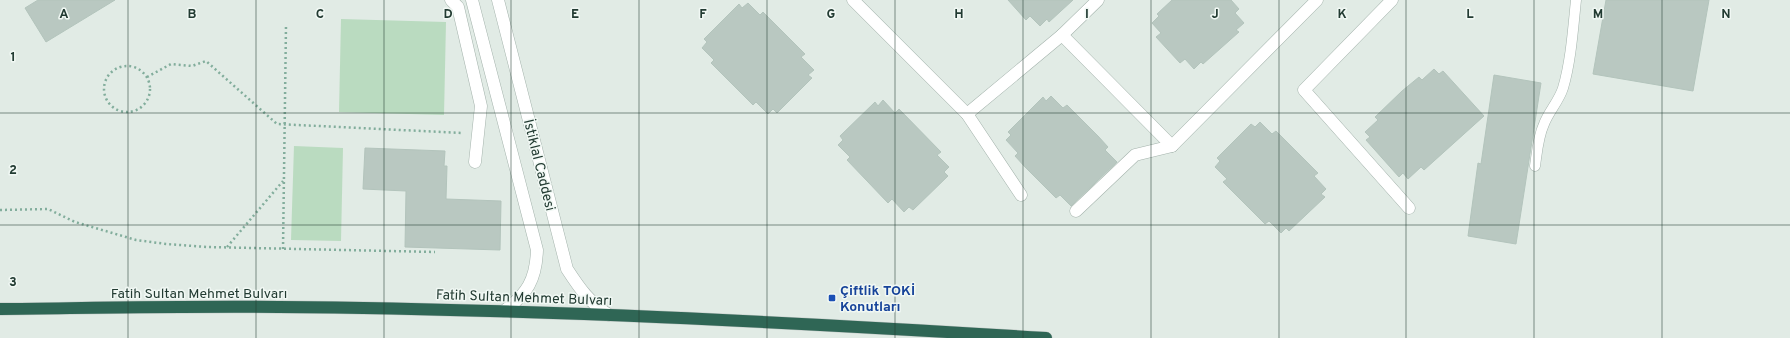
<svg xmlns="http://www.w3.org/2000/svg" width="1790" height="338" viewBox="0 0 1790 338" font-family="Overpass,sans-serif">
<rect width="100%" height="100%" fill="#e1ebe5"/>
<!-- green -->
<g fill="#badbc0">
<polygon points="341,19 446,22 444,115 339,112"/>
<polygon points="294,146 343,148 341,241 291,240"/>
</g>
<!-- building -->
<g fill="#b9c8c1" stroke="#b3c4bc">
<polygon points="38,0 115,0 46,42 25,8"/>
<polygon points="1008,0 1073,0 1049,22 1047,19 1040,26 1030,16 1026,20"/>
<polygon points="1172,0 1231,0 1239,9 1235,13 1244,23 1236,30 1239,32 1203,64 1201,62 1194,69 1185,59 1180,63 1156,37 1161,33 1152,23 1159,16 1157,14"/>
<polygon points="1606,0 1709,0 1693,91 1593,74"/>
<polygon points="748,3 760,15 763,12 805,54 801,57 814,70 808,75 812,78 777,113 773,109 768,114 756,102 753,105 711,63 714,60 702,48 707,42 704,39 739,4 742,8"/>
<polygon points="1434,69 1439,74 1443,71 1484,116 1424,170 1421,167 1408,179 1403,173 1399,177 1366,140 1370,137 1365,132 1378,120 1375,117 1402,91 1419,77 1422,80"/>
<polygon points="1494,75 1541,83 1516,244 1468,236 1478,163 1481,164"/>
<polygon points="1051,96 1063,108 1067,105 1098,136 1108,147 1105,150 1117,162 1071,206 1060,195 1056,198 1025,167 1015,156 1018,153 1006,140 1011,135 1008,132 1043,97 1046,101"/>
<polygon points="883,100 895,113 899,109 941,152 937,155 949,167 944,172 948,176 913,210 909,207 904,212 892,199 888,203 847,160 850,157 838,145 843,140 840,136 875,102 878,106"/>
<polygon points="1260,122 1272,134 1276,131 1318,173 1314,176 1326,189 1321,194 1325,197 1289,231 1286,228 1281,233 1269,221 1265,224 1223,182 1227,179 1215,167 1220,161 1217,158 1251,124 1255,127"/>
<polygon points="365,148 445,151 444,166 447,166 446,199 501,201 500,250 405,247 406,191 363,189"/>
</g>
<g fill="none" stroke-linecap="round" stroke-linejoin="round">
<!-- lane casing -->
<g stroke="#a4b3ac" stroke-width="11">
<path id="lane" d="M 1535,166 C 1537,152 1538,137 1544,124 C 1549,111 1559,101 1563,88 C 1571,61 1573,29 1576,0"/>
</g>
<!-- street casing -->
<g stroke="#a4b3ac" stroke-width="13">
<g id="street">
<polyline points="451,0 458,7 481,106 475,162"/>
<path d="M 472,0 L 537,250 C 536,280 527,294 504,311"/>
<path d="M 498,0 L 567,269 C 580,289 589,302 609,315"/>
<polyline points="853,0 967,114 1021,195"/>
<polyline points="1392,0 1304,90 1409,208"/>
<polyline points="1062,35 1172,146 1317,0"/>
<polyline points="967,114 1062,35 1098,0"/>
<polyline points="1076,211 1135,155 1172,146"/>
</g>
</g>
<!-- highway casing -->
<g stroke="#c1c8c6" stroke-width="13">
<path id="highway" d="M 0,309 C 93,308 186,306 279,307 C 535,309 790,322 1046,338"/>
</g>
<!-- path -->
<g stroke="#82ad9c" stroke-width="2.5" stroke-dasharray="2 3" stroke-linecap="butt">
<circle cx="127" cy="89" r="23"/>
<polyline points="147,77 171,64 192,66 206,61 277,124 463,133"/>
<polyline points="0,210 48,209 75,222 136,240 166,244 207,247 435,252"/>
<polyline points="227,247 283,181"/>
<polyline points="283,249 286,25"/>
</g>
<!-- lane -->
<use href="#lane" stroke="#fff" stroke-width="10"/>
<!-- street -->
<use href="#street" stroke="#fff" stroke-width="12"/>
<!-- highway -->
<use href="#highway" stroke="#2f6655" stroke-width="12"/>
</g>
<!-- grid -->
<path fill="none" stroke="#223b32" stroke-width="1" stroke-opacity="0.55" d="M 128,0 L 128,338M 256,0 L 256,338M 384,0 L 384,338M 511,0 L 511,338M 639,0 L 639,338M 767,0 L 767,338M 895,0 L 895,338M 1023,0 L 1023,338M 1151,0 L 1151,338M 1279,0 L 1279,338M 1406,0 L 1406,338M 1534,0 L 1534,338M 1662,0 L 1662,338M 0,113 L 1790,113M 0,225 L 1790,225"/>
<!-- markers -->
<rect fill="#1a4fb4" stroke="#f1f8f4" stroke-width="1.5" x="828" y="294" width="8" height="8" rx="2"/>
<g text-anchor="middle" stroke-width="3" stroke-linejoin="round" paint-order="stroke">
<!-- street labels -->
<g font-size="14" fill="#223b32" stroke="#f1f8f4">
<text transform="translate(540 165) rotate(76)" y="5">İstiklal Caddesi</text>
<text x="199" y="298">Fatih Sultan Mehmet Bulvarı</text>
<text transform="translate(524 297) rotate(2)" y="5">Fatih Sultan Mehmet Bulvarı</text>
</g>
<!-- transit labels -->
<g font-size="14" font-weight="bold" fill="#164399" stroke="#f1f8f4" text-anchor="start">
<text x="840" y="295">Çiftlik TOKİ<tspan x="840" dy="16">Konutları</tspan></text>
</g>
</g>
<g font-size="13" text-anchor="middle" font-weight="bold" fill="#223b32" stroke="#f1f8f4" stroke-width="3" stroke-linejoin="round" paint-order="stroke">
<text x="64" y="18">A</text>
<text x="192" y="18">B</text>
<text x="320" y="18">C</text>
<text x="448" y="18">D</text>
<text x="575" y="18">E</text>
<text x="703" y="18">F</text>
<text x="831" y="18">G</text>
<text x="959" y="18">H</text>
<text x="1087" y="18">I</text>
<text x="1215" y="18">J</text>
<text x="1342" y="18">K</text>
<text x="1470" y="18">L</text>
<text x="1598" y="18">M</text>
<text x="1726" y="18">N</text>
<text x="13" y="61">1</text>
<text x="13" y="174">2</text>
<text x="13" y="286">3</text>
</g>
</svg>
